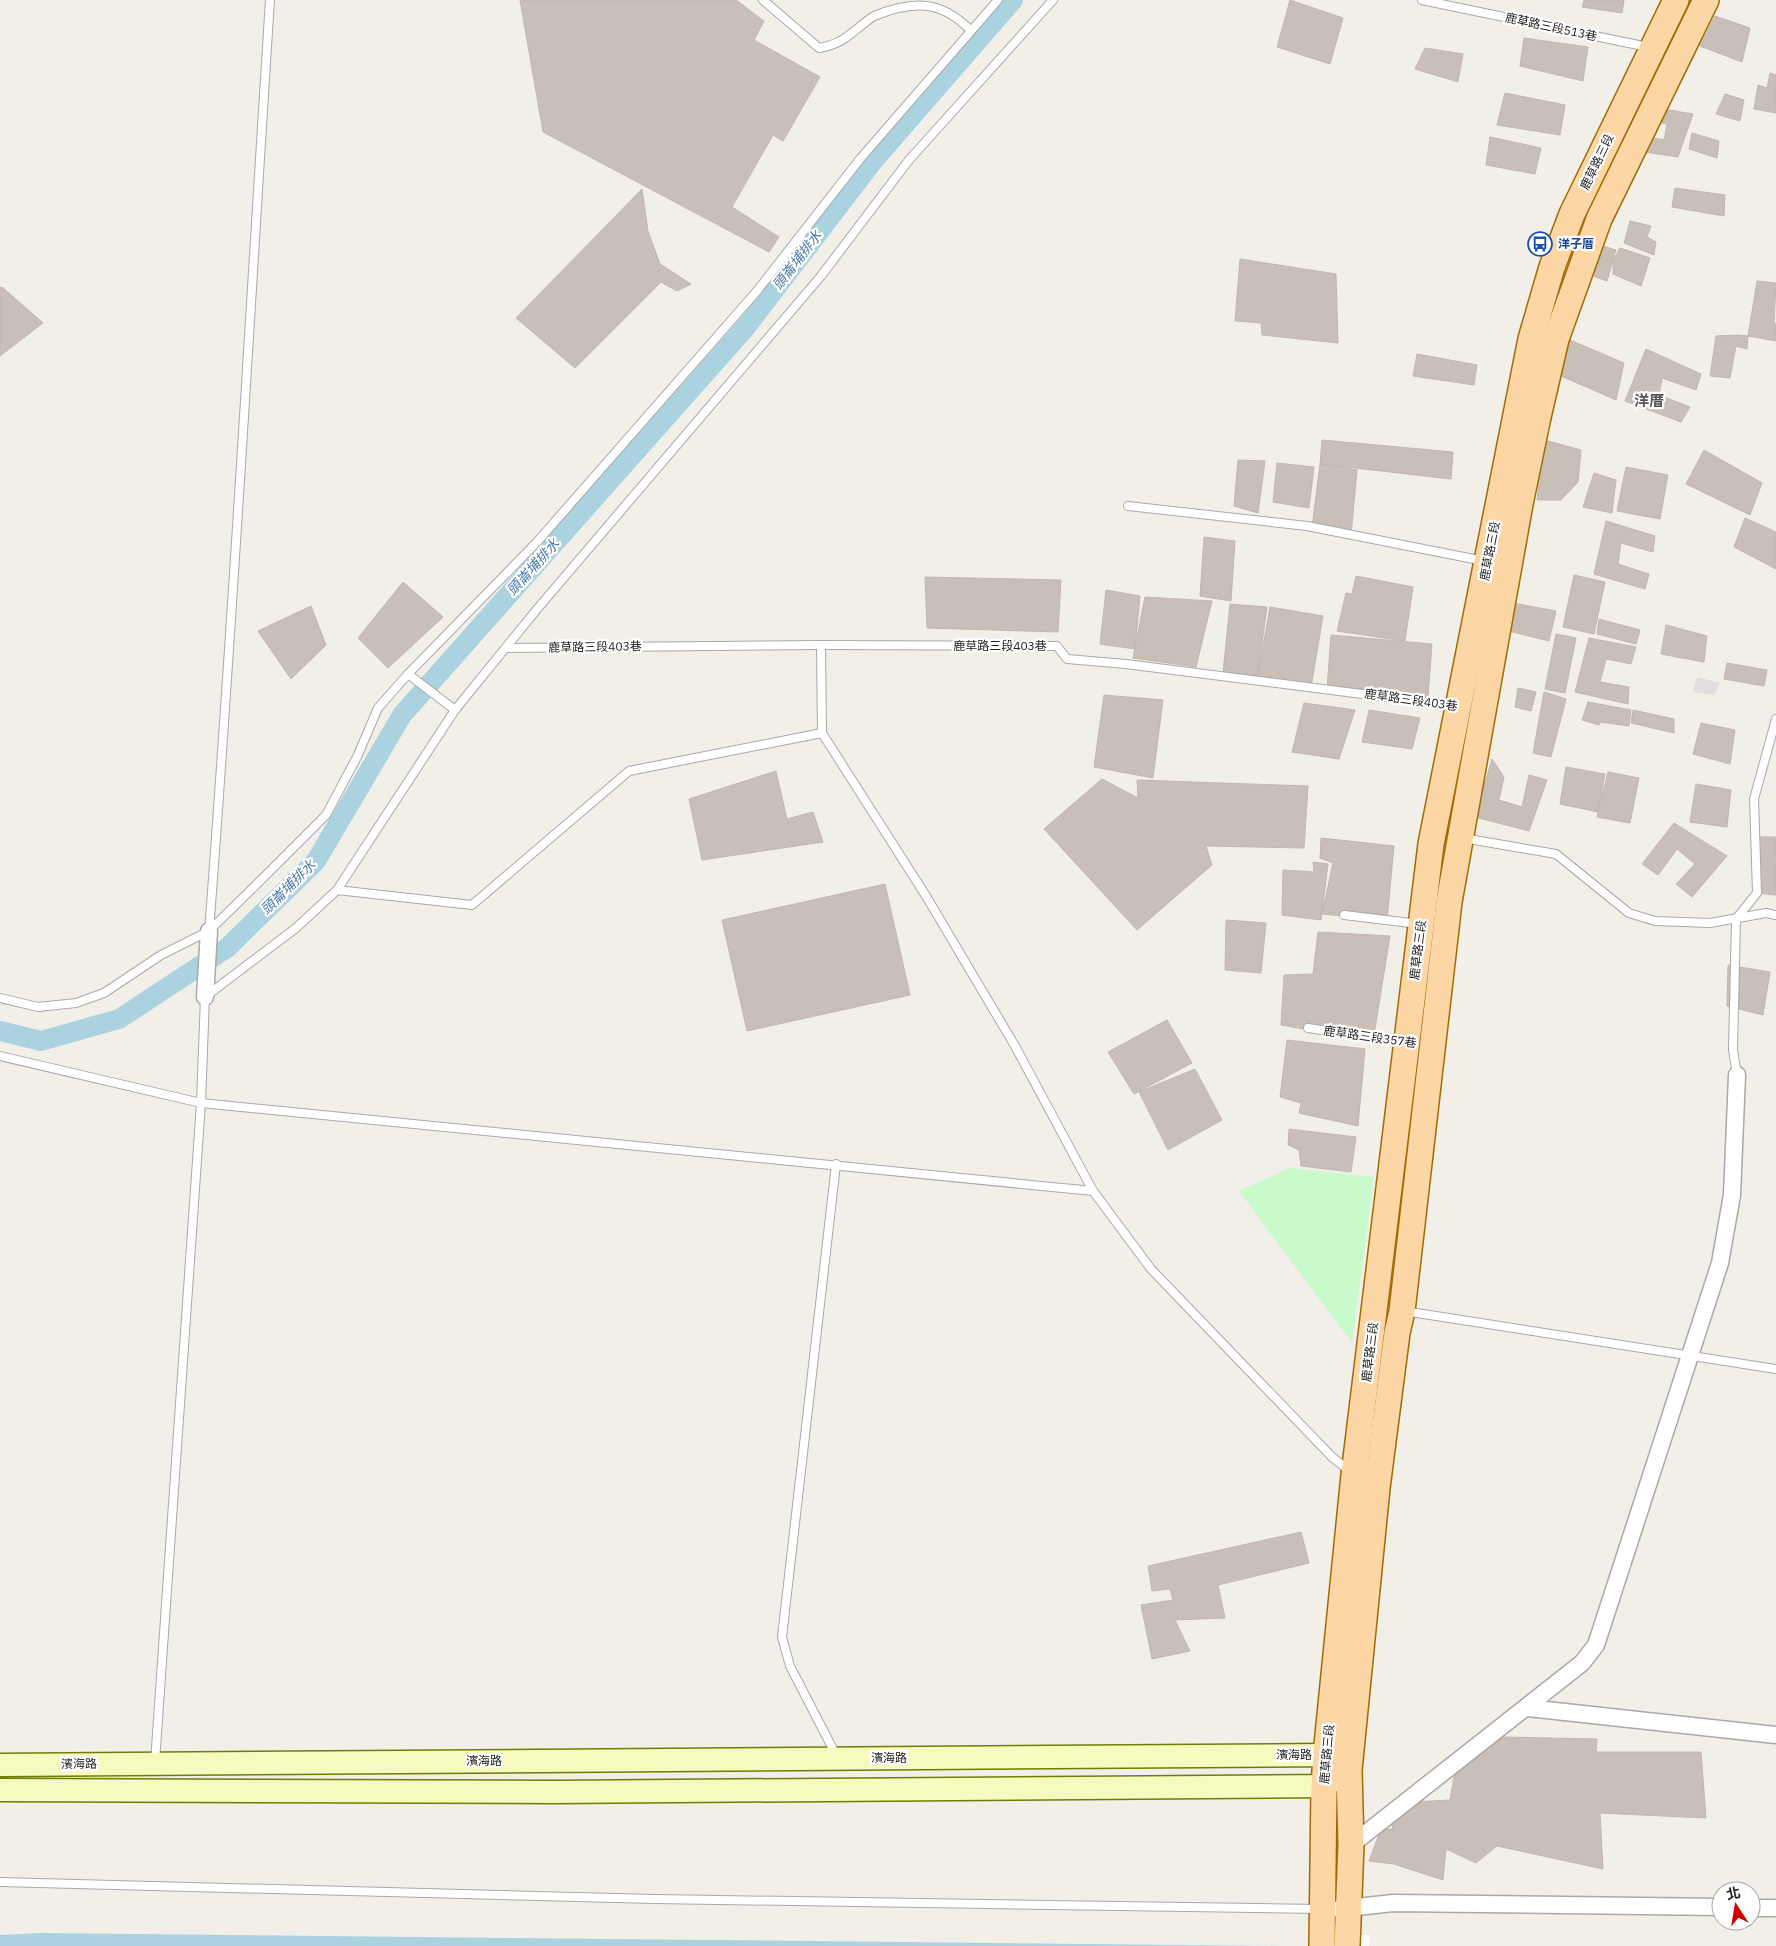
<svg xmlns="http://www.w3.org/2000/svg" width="1776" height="1946" viewBox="0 0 1776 1946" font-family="'IBM Plex Sans','Noto Sans TC',sans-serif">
<rect width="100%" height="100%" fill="#f2efe9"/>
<!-- residential -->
<polygon fill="#e0dfdf" points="1697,677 1720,683 1714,695 1693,692"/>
<!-- park -->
<polygon fill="#c8facc" points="1290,1168 1374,1177 1352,1343 1239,1191"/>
<!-- water -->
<polygon fill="#aad3df" points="40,1933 1282,1946 0,1946 0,1935"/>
<!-- pier -->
<polygon fill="#fff" points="1310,1934 1370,1935 1369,1946 1310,1946"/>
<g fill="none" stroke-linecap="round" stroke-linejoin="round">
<!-- canal -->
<polyline stroke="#aad3df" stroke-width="20" points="0,1031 41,1041 119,1019 227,948 316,861 402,715 746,327 874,160 1013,0"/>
</g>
<!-- building -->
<g fill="#c7bfb8" stroke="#c4b6ab">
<polygon points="520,0 736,0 764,21 754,40 820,77 783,141 773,135 732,207 779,237 769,252 543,132"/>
<polygon points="1290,0 1343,18 1330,64 1277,47"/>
<polygon points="1584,0 1624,0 1622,13 1582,7"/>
<polygon points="1715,16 1750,28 1742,62 1700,46"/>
<polygon points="1524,38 1588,47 1583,81 1520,66"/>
<polygon points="1425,48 1463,54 1458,82 1415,69"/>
<polygon points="1770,73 1776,75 1776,113 1754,109 1758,85 1767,88"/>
<polygon points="1505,93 1565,105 1560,135 1497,125"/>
<polygon points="1725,94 1744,100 1740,121 1716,114"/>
<polygon points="1651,107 1693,114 1678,157 1631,150 1638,135 1664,140 1667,124 1646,120"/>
<polygon points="1692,133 1719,141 1717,158 1689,149"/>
<polygon points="1490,137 1541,148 1535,174 1486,165"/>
<polygon points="1675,188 1725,195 1724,216 1672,207"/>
<polygon points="642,189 648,231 660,264 691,284 677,291 661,282 575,368 516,318"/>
<polygon points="1630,221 1651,226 1647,237 1656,242 1654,255 1624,243"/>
<polygon points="1603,246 1616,250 1607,281 1593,276"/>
<polygon points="1620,248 1650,258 1641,286 1613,274 1613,261"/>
<polygon points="1240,259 1336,274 1338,343 1262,335 1261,323 1235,321"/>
<polygon points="1757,281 1776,283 1774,323 1776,324 1776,341 1748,336"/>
<polygon points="2,287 43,323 0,356 0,288"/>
<polygon points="1739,335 1748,336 1747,349 1736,346 1730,378 1710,376 1716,336"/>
<polygon points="1570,340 1624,363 1616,400 1561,376"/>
<polygon points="1646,349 1701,374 1696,390 1662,378 1659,395 1690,407 1681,422 1625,401"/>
<polygon points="1417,354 1477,365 1474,385 1413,376"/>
<polygon points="1322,440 1453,452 1451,479 1320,464"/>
<polygon points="1544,440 1581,450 1578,482 1561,500 1537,500"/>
<polygon points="1704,450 1762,483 1750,515 1686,484"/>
<polygon points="1238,460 1265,461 1258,513 1234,506"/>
<polygon points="1277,463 1314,467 1309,508 1273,502"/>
<polygon points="1320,464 1357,470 1351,535 1312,527"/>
<polygon points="1626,467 1668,475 1660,519 1617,511"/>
<polygon points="1594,473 1616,480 1612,513 1583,507"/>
<polygon points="1745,518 1776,532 1776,569 1734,547"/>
<polygon points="1606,521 1655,536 1653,552 1621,543 1618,564 1649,574 1645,589 1594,574"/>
<polygon points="1204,537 1235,541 1231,601 1200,596"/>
<polygon points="1574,575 1605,582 1594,634 1563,627"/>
<polygon points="1356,576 1413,587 1405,641 1337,631 1346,593 1352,594"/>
<polygon points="925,577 1061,580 1058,632 927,628"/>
<polygon points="403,582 443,617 388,668 358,638"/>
<polygon points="1106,590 1140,596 1135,649 1100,644"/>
<polygon points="1145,597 1212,601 1196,667 1133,658"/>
<polygon points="1508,602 1556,611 1549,641 1505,630"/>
<polygon points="1230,604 1267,607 1257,680 1223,672"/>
<polygon points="311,606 326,645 291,679 258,631"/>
<polygon points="1270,607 1323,616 1311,687 1257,680"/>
<polygon points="1599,619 1640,630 1636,644 1597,634"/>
<polygon points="1666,625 1707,636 1704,662 1661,654"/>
<polygon points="1556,634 1576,638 1565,693 1545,689"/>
<polygon points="1331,635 1432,644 1428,697 1327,689"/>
<polygon points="1589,638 1636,647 1631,664 1606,659 1600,682 1629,687 1628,704 1575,692"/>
<polygon points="1727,663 1767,670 1764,686 1724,679"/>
<polygon points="1518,688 1536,692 1531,711 1515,707"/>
<polygon points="1544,692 1566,699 1551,757 1533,753"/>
<polygon points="1104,695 1163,700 1153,778 1094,767"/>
<polygon points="1588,702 1631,710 1629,726 1600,722 1599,725 1582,720"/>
<polygon points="1304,703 1355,710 1339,759 1292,752"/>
<polygon points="1369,710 1420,718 1412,749 1362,742"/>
<polygon points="1633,710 1674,719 1674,733 1631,723"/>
<polygon points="1701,723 1735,730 1730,764 1693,754"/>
<polygon points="1492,759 1504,777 1499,800 1522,807 1529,775 1547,780 1529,831 1475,817"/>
<polygon points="1566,767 1605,774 1598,812 1560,804"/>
<polygon points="776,771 787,819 813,812 823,842 702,860 689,799"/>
<polygon points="1608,772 1639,778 1630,823 1597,817"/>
<polygon points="1102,779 1138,798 1137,780 1308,786 1304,848 1206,846 1212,865 1137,930 1044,829"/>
<polygon points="1696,784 1731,790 1727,827 1690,822"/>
<polygon points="1674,823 1727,856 1692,897 1676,884 1695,864 1677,849 1658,875 1642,864"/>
<polygon points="1754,837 1776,837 1776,859 1752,859"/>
<polygon points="1321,838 1394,846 1387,920 1322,914 1333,863 1320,858"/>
<polygon points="1753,860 1776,860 1776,895 1757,893"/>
<polygon points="1313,862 1328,864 1321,920 1282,915 1283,870 1314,872"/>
<polygon points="885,884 910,995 747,1031 722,920"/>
<polygon points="1226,920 1266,923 1261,973 1225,970"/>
<polygon points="1318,932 1390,936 1373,1041 1281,1025 1284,975 1313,974"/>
<polygon points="1728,965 1770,972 1763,1015 1727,1006"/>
<polygon points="1167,1020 1192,1063 1134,1094 1108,1052"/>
<polygon points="1287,1040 1365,1049 1358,1126 1299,1113 1301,1103 1280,1097"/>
<polygon points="1195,1069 1222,1120 1168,1150 1139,1092"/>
<polygon points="1289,1129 1356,1137 1351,1172 1301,1166 1299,1150 1288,1145"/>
<polygon points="1301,1532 1309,1563 1218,1585 1225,1618 1175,1620 1190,1651 1152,1659 1141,1605 1173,1600 1170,1589 1152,1591 1148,1566"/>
<polygon points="1503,1737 1597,1739 1596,1752 1701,1752 1706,1818 1600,1813 1603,1869 1497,1846 1476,1863 1446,1849 1443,1880 1394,1864 1369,1861 1381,1829 1393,1829 1390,1820 1413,1802 1450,1800 1454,1776"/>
</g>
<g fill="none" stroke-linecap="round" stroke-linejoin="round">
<!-- lane casing -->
<g stroke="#a9a9a9" stroke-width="10">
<g id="lane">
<path d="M 763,0 L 819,48 C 845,44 853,30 874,16 C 913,0 942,0 971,31"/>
<polyline points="1422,0 1648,47"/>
<polyline points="1128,506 1307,526 1484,561"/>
<polyline points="821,645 822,733 926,896 1015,1046 1093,1191 1151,1269 1332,1457 1351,1472"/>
<polyline points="508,648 821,645 1057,646 1067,659 1126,664 1456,706"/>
<polyline points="408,674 455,710"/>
<polyline points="1463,838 1556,854 1629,913 1655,921 1710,923 1766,913 1776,915"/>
<polyline points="337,890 472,905 629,771 822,733"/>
<polyline points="1344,915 1419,924"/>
<path d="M 209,931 C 233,621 250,310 270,0"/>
<polyline points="0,998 38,1007 76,1003 104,993 161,955 209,931 263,878 326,815 357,757 378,708 408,674 537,542 757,291 860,159 998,0"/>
<polyline points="1308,1028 1403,1042"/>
<polyline points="0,1056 201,1103 1093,1191"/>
<polyline points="1737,1075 1733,1050 1736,919 1757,893 1754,799 1776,719"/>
<polyline points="836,1164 782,1637 790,1666 836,1755"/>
<polyline points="1404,1311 1776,1369"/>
<polyline points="155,1762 201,1103 205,997 296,928 337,890 455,710 538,608 821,276 909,160 1053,0"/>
<polyline points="0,1882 655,1899 1319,1909"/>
</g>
</g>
<!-- street casing -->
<g stroke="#a9a9a9" stroke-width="19">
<g id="street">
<polyline points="205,997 209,931"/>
<polyline points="1528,1708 1776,1735"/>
<polyline points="1351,1845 1582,1663 1596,1645 1720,1263 1732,1195 1737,1075"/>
<polyline points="1751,1908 1776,1908"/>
<polyline points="1339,1909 1393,1903 1721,1907"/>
</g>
</g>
<!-- secondary casing -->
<g stroke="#707d05" stroke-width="25">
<polyline id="secondary" points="0,1765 1326,1755 1349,1770 1324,1786 554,1792 0,1790"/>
</g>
<!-- primary casing -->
<g stroke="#a06b00" stroke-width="28">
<g id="primary">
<polyline points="1322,1946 1324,1786 1326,1755 1354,1475 1431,844 1531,339 1552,267 1572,214 1676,0"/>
<polyline points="1347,1946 1351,1845 1349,1770 1377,1488 1397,1333 1402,1311 1449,902 1520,504 1538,417 1556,339 1599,219 1706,0"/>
</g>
</g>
<!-- lane -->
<use href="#lane" stroke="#fff" stroke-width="8"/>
<!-- street -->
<use href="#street" stroke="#fff" stroke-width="16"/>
<!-- secondary -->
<use href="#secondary" stroke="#f7fabf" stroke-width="22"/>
<!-- primary -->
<use href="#primary" stroke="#fcd6a4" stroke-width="25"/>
</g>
<!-- icons -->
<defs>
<g id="bus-ring" transform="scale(1.25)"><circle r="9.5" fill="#fff" stroke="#1a4fb4" stroke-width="1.5"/><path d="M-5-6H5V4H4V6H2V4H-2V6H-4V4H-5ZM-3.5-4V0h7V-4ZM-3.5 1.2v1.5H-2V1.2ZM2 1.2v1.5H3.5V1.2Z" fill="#1a4fb4"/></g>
</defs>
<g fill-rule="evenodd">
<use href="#bus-ring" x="1540" y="244"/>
</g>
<g text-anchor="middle" stroke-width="4.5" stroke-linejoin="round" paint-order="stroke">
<!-- street labels -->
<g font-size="12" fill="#222" stroke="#fff">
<text transform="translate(1551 27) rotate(12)" y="4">鹿草路三段513巷</text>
<text transform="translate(1597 162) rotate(-64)" y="4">鹿草路三段</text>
<text transform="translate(1490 551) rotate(-79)" y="4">鹿草路三段</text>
<text x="1000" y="650">鹿草路三段403巷</text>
<text transform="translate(595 647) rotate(-1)" y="4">鹿草路三段403巷</text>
<text transform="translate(1411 700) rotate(8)" y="4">鹿草路三段403巷</text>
<text transform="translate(1418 950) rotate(-83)" y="4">鹿草路三段</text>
<text transform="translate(1370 1037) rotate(8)" y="4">鹿草路三段357巷</text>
<text transform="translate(1370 1352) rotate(-83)" y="4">鹿草路三段</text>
<text transform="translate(1327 1754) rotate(-85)" y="4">鹿草路三段</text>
<text x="1294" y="1759">濱海路</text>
<text x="889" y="1762">濱海路</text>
<text x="484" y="1765">濱海路</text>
<text transform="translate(79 1764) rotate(-1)" y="4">濱海路</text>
</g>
<!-- transit labels -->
<g font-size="12" font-weight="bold" fill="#164399" stroke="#fff" text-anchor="start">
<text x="1558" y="248">洋子厝</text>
</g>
<!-- water labels -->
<g font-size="14" font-style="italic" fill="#4a7aab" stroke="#fff">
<text transform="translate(797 260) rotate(-52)" y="5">頭崙埔排水</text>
<text transform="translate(533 567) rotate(-48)" y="5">頭崙埔排水</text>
<text transform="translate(288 887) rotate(-45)" y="5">頭崙埔排水</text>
</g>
<!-- quarter labels -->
<g font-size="15" font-weight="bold" fill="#555" stroke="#fff">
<text x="1649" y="406">洋厝</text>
</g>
</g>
<!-- north arrow -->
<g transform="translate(1736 1906) rotate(348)"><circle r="24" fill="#ffffff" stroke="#a7a7a7"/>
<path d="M0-4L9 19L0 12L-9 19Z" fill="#d40000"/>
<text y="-8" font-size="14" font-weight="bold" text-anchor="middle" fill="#222222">北</text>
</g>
</svg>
